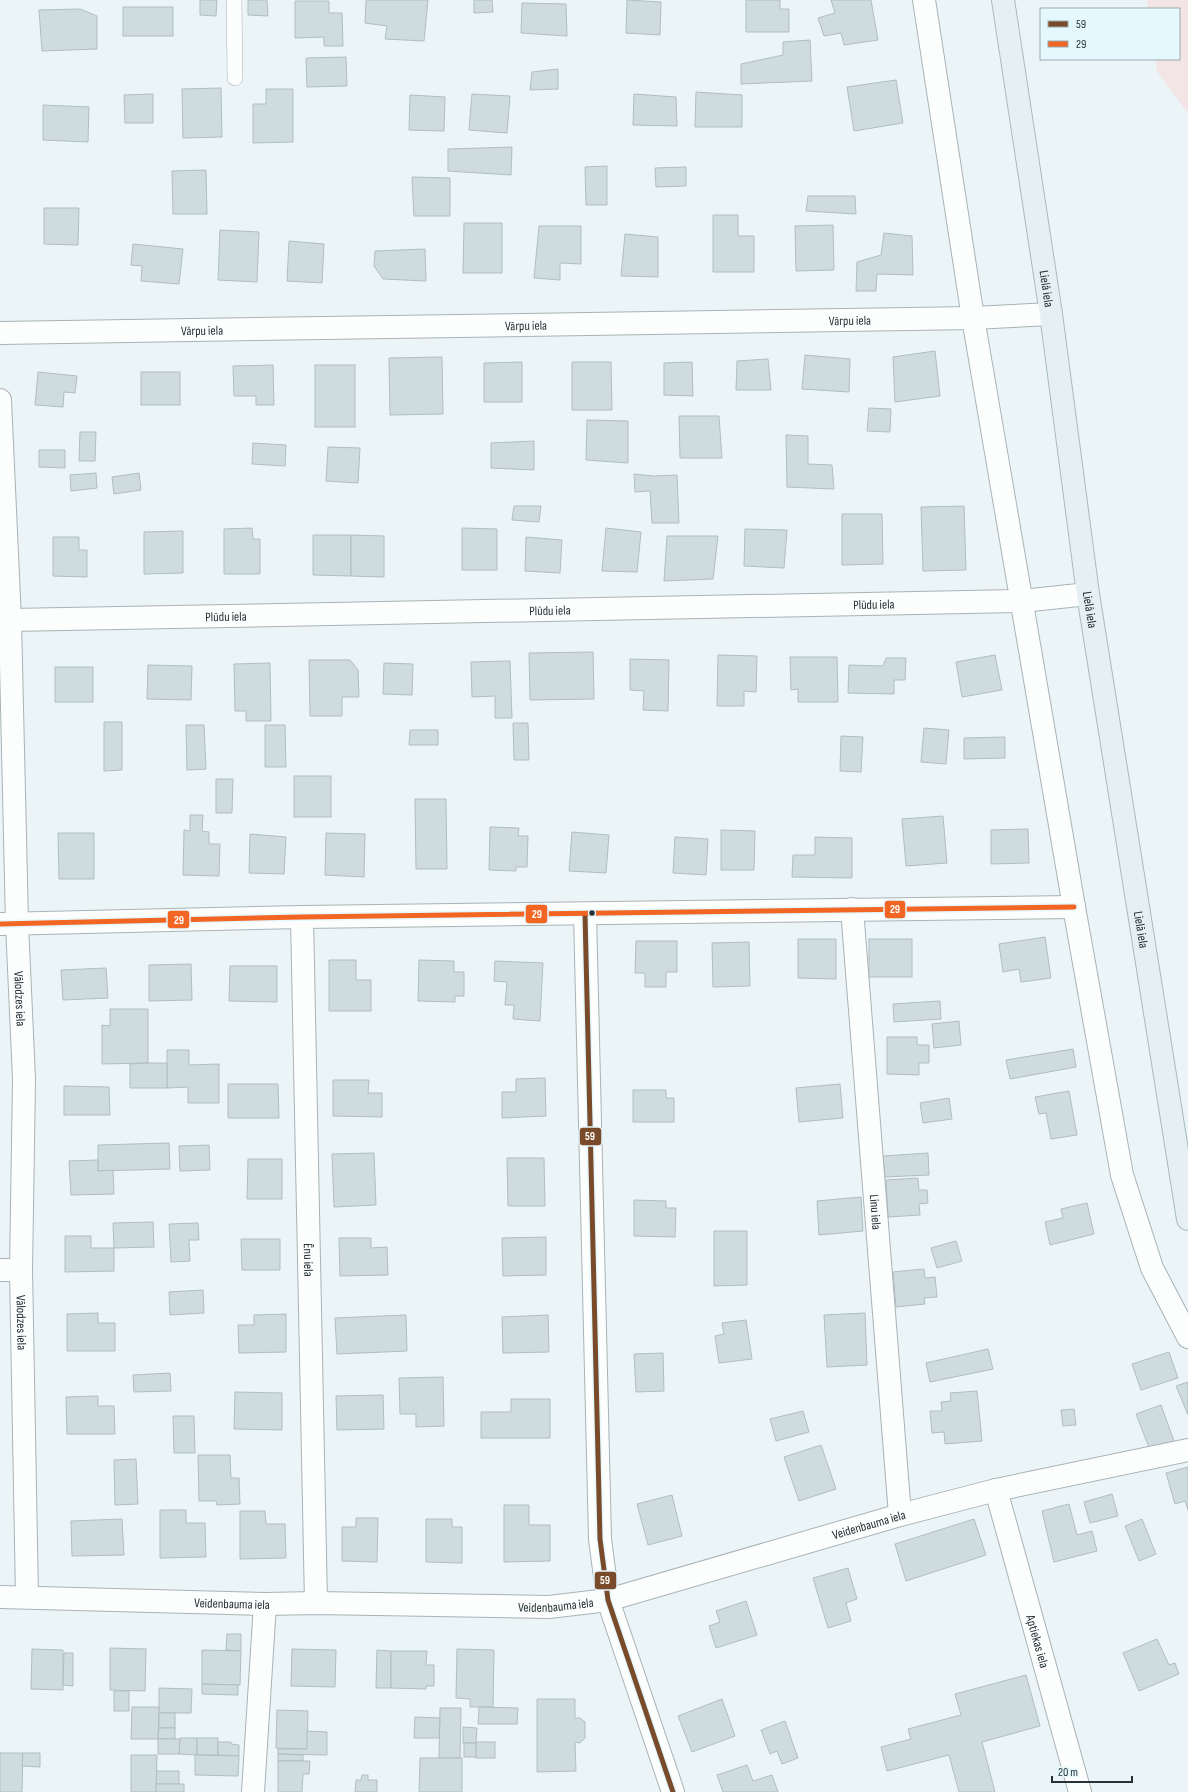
<svg xmlns="http://www.w3.org/2000/svg" width="1188" height="1792" viewBox="0 0 1188 1792" font-family="'Sofia Sans Condensed',sans-serif">
<rect width="100%" height="100%" fill="#ebf5f8"/>
<!-- green -->
<polygon fill="#f3e4e5" points="1147,0 1188,0 1188,114 1157,71 1155,59 1179,59 1179,9 1148,9"/>
<!-- building -->
<g fill="#cedce0" stroke="#b3bdc1">
<polygon points="200,0 217,0 216,16 200,15"/>
<polygon points="248,0 267,0 268,16 248,15"/>
<polygon points="366,0 428,0 424,41 385,39 387,26 365,23"/>
<polygon points="474,0 492,0 493,12 474,13"/>
<polygon points="627,0 661,2 660,35 626,33"/>
<polygon points="746,0 780,0 780,9 789,9 789,32 746,32"/>
<polygon points="831,0 871,0 878,40 844,45 841,33 824,36 818,18 835,13"/>
<polygon points="295,1 329,1 329,13 342,13 343,46 324,46 324,37 295,38"/>
<polygon points="522,3 566,4 567,36 521,33"/>
<rect x="123" y="7" width="50" height="29"/>
<polygon points="80,9 97,16 97,49 42,51 39,10"/>
<polygon points="810,40 812,81 741,84 741,64 783,55 783,42"/>
<polygon points="346,57 347,86 307,87 306,58"/>
<polygon points="558,69 558,89 530,90 532,72"/>
<polygon points="896,80 903,123 854,131 847,87"/>
<polygon points="221,88 222,137 183,138 182,89"/>
<polygon points="266,89 293,89 293,142 253,143 253,104 266,104"/>
<polygon points="696,92 742,95 742,127 695,127"/>
<polygon points="153,94 153,123 125,123 124,95"/>
<polygon points="472,94 510,96 507,133 469,130"/>
<polygon points="634,94 676,97 677,126 633,125"/>
<polygon points="410,95 445,97 444,131 409,130"/>
<polygon points="43,105 89,107 88,142 43,140"/>
<polygon points="512,147 511,175 448,171 448,149"/>
<polygon points="607,166 607,205 586,205 585,167"/>
<polygon points="686,167 686,186 656,187 655,168"/>
<polygon points="206,170 207,214 173,214 172,171"/>
<polygon points="412,177 450,178 450,216 414,216"/>
<polygon points="808,196 855,196 856,214 806,211"/>
<polygon points="44,208 79,208 78,245 44,244"/>
<polygon points="713,215 738,215 738,236 754,236 754,272 713,272"/>
<polygon points="464,223 502,223 502,273 463,273"/>
<polygon points="833,225 834,270 796,271 795,226"/>
<polygon points="539,226 581,226 581,264 560,263 560,280 534,278"/>
<polygon points="220,230 259,232 257,282 218,280"/>
<polygon points="884,233 912,236 913,275 877,274 876,291 856,291 857,262 881,255"/>
<polygon points="625,234 658,237 658,277 621,276"/>
<polygon points="289,241 324,244 322,283 287,281"/>
<polygon points="133,244 183,249 179,284 141,281 142,266 131,265"/>
<polygon points="425,249 426,281 383,279 374,266 375,251"/>
<polygon points="935,351 940,396 895,402 893,357"/>
<polygon points="805,355 850,359 849,392 802,389"/>
<polygon points="442,357 443,414 390,415 389,358"/>
<polygon points="768,359 771,390 736,390 737,361"/>
<polygon points="522,362 522,402 484,402 484,363"/>
<polygon points="572,362 611,362 612,410 572,410"/>
<polygon points="692,362 693,396 664,395 664,363"/>
<polygon points="273,365 274,405 256,405 256,396 234,396 233,366"/>
<rect x="315" y="365" width="40" height="62"/>
<polygon points="38,372 77,376 75,393 64,392 63,407 35,405"/>
<rect x="141" y="372" width="39" height="33"/>
<polygon points="869,408 891,409 890,432 867,431"/>
<polygon points="679,416 719,416 722,458 680,458"/>
<polygon points="587,420 628,421 628,463 586,460"/>
<polygon points="80,432 96,432 95,461 79,461"/>
<polygon points="786,435 808,436 808,464 832,465 834,489 787,487"/>
<polygon points="534,441 534,470 491,468 491,443"/>
<polygon points="253,443 286,445 285,466 252,464"/>
<polygon points="328,447 360,448 358,483 326,481"/>
<polygon points="39,450 65,450 65,468 39,467"/>
<polygon points="96,473 97,488 71,491 70,475"/>
<polygon points="139,473 141,490 114,494 112,477"/>
<polygon points="634,474 654,476 677,475 679,523 652,523 650,491 635,492"/>
<polygon points="514,506 541,506 539,522 512,520"/>
<polygon points="964,506 966,570 923,571 921,507"/>
<polygon points="842,514 882,514 883,564 842,565"/>
<polygon points="252,528 253,539 260,539 260,574 224,574 224,529"/>
<polygon points="462,528 497,529 497,570 462,570"/>
<polygon points="606,528 641,532 637,572 602,571"/>
<polygon points="745,529 787,530 784,568 744,566"/>
<polygon points="183,531 183,573 144,574 144,532"/>
<polygon points="313,535 351,535 351,576 313,575"/>
<polygon points="351,535 384,536 384,577 351,576"/>
<polygon points="667,536 718,536 713,579 664,581"/>
<polygon points="53,537 79,537 79,550 87,550 87,577 53,576"/>
<polygon points="526,537 562,540 560,573 525,571"/>
<polygon points="593,652 594,699 530,700 529,653"/>
<polygon points="718,655 757,656 756,692 744,691 744,706 717,706"/>
<polygon points="995,655 1002,690 962,697 956,662"/>
<polygon points="790,657 837,657 838,702 798,702 798,689 791,690"/>
<polygon points="886,658 906,658 905,680 894,680 894,694 848,693 849,665 883,666"/>
<polygon points="630,659 669,660 668,711 643,710 644,691 630,690"/>
<polygon points="309,660 350,660 358,670 359,697 342,697 342,716 310,716"/>
<polygon points="510,661 512,718 495,718 495,696 472,697 471,662"/>
<polygon points="270,663 271,721 246,721 246,711 235,711 234,664"/>
<polygon points="384,663 413,664 412,695 383,694"/>
<polygon points="148,665 192,666 191,700 147,699"/>
<rect x="55" y="667" width="38" height="35"/>
<polygon points="104,722 122,722 122,770 104,771"/>
<polygon points="513,723 528,723 529,760 514,760"/>
<polygon points="186,725 204,725 206,769 187,770"/>
<polygon points="265,725 285,725 286,767 265,767"/>
<polygon points="924,728 949,730 946,764 921,762"/>
<polygon points="410,730 438,730 438,745 409,745"/>
<polygon points="841,736 863,737 861,772 840,771"/>
<polygon points="1005,737 1005,758 964,759 964,738"/>
<rect x="294" y="776" width="37" height="41"/>
<polygon points="216,779 233,779 232,813 216,813"/>
<polygon points="415,799 446,799 447,869 416,869"/>
<polygon points="190,815 203,815 202,831 209,832 209,844 220,844 219,876 183,875 184,830 190,831"/>
<polygon points="943,816 947,863 906,866 902,819"/>
<polygon points="490,827 519,828 518,836 528,836 527,867 516,867 516,871 489,870"/>
<polygon points="1028,829 1029,863 991,864 991,830"/>
<polygon points="721,830 755,831 754,870 721,870"/>
<polygon points="572,832 609,835 606,873 569,871"/>
<polygon points="58,833 94,833 94,879 59,879"/>
<polygon points="326,833 365,834 364,877 325,875"/>
<polygon points="250,834 286,837 284,874 249,873"/>
<polygon points="675,837 708,839 706,875 673,873"/>
<polygon points="815,837 852,838 852,878 792,877 793,855 815,855"/>
<polygon points="1045,937 1051,978 1021,982 1019,969 1003,972 999,944"/>
<polygon points="798,939 836,939 836,979 798,978"/>
<rect x="869" y="939" width="43" height="38"/>
<polygon points="636,941 677,941 677,972 666,972 666,987 645,987 645,973 635,973"/>
<polygon points="749,942 750,986 713,987 712,943"/>
<polygon points="329,960 356,960 356,980 371,980 371,1011 329,1011"/>
<polygon points="419,960 454,961 454,972 464,972 464,996 455,996 455,1002 418,1001"/>
<polygon points="495,961 543,963 540,1021 513,1019 514,1005 505,1005 507,982 494,981"/>
<polygon points="191,964 192,1000 149,1001 149,965"/>
<polygon points="230,966 277,966 277,1002 229,1001"/>
<polygon points="106,968 108,998 63,1000 61,970"/>
<polygon points="940,1001 941,1019 894,1022 893,1004"/>
<polygon points="110,1009 148,1009 148,1063 102,1064 102,1025 110,1026"/>
<polygon points="959,1021 961,1045 934,1048 932,1024"/>
<polygon points="887,1037 917,1037 917,1045 929,1045 929,1063 919,1063 919,1075 887,1074"/>
<polygon points="1073,1049 1076,1067 1010,1079 1006,1060"/>
<polygon points="167,1050 189,1050 189,1065 219,1064 219,1103 188,1103 188,1087 167,1088"/>
<polygon points="148,1063 167,1063 167,1088 130,1088 130,1064"/>
<polygon points="545,1078 546,1116 502,1118 502,1092 516,1092 516,1079"/>
<polygon points="333,1080 369,1080 368,1093 382,1093 382,1117 333,1116"/>
<polygon points="228,1084 278,1084 279,1118 228,1118"/>
<polygon points="840,1084 843,1118 799,1122 796,1088"/>
<polygon points="64,1086 109,1087 110,1115 64,1115"/>
<polygon points="633,1090 666,1090 666,1098 674,1098 674,1122 633,1122"/>
<polygon points="1069,1091 1077,1135 1051,1139 1046,1113 1039,1114 1035,1097"/>
<polygon points="949,1098 952,1119 923,1123 920,1103"/>
<polygon points="169,1143 170,1169 98,1171 98,1145"/>
<polygon points="209,1145 210,1170 180,1171 179,1146"/>
<polygon points="374,1153 376,1205 334,1207 332,1154"/>
<polygon points="928,1153 929,1175 885,1177 883,1156"/>
<polygon points="507,1158 544,1158 545,1206 508,1206"/>
<polygon points="248,1159 282,1159 282,1199 247,1199"/>
<polygon points="98,1160 98,1171 113,1170 114,1194 71,1195 69,1161"/>
<polygon points="918,1178 919,1190 927,1190 928,1203 919,1204 920,1215 888,1217 886,1180"/>
<polygon points="861,1197 863,1231 819,1235 817,1201"/>
<polygon points="634,1200 666,1201 666,1208 676,1208 675,1237 634,1236"/>
<polygon points="1087,1203 1094,1234 1050,1245 1045,1222 1063,1218 1061,1209"/>
<polygon points="153,1222 154,1247 114,1248 113,1223"/>
<polygon points="198,1223 199,1240 189,1240 190,1261 171,1262 169,1224"/>
<polygon points="714,1231 747,1231 747,1285 714,1286"/>
<polygon points="65,1236 91,1236 91,1248 114,1248 114,1271 65,1272"/>
<polygon points="546,1237 546,1275 503,1276 502,1238"/>
<polygon points="339,1238 371,1238 371,1248 387,1247 388,1275 340,1276"/>
<polygon points="241,1239 280,1239 280,1270 242,1270"/>
<polygon points="956,1241 962,1261 937,1268 931,1248"/>
<polygon points="924,1269 925,1278 935,1277 937,1297 924,1298 925,1304 896,1307 893,1272"/>
<polygon points="203,1290 204,1313 170,1315 169,1292"/>
<polygon points="98,1313 98,1323 115,1323 115,1351 67,1351 67,1314"/>
<polygon points="865,1313 867,1365 827,1367 824,1315"/>
<polygon points="286,1314 286,1352 239,1353 238,1325 254,1325 254,1315"/>
<polygon points="406,1315 407,1351 337,1354 335,1318"/>
<polygon points="548,1315 549,1352 503,1353 502,1317"/>
<polygon points="746,1320 752,1359 719,1363 715,1336 724,1334 722,1323"/>
<polygon points="988,1349 993,1369 930,1382 926,1363"/>
<polygon points="1169,1352 1178,1378 1141,1390 1132,1364"/>
<polygon points="663,1353 664,1391 636,1392 634,1354"/>
<polygon points="170,1373 171,1391 134,1392 133,1375"/>
<polygon points="443,1377 444,1426 416,1427 416,1414 400,1414 399,1378"/>
<polygon points="1188,1382 1188,1415 1176,1386"/>
<polygon points="977,1391 982,1441 945,1444 944,1432 932,1433 930,1411 942,1411 941,1402 951,1401 950,1393"/>
<polygon points="235,1392 282,1393 282,1430 234,1429"/>
<polygon points="383,1395 384,1429 337,1430 336,1396"/>
<polygon points="98,1396 98,1406 114,1406 115,1434 67,1434 66,1397"/>
<polygon points="511,1399 550,1399 550,1438 481,1438 481,1412 511,1412"/>
<polygon points="1161,1405 1174,1441 1150,1450 1136,1414"/>
<polygon points="1074,1409 1076,1425 1063,1426 1061,1410"/>
<polygon points="803,1411 809,1432 776,1441 770,1419"/>
<polygon points="173,1416 194,1416 195,1453 174,1453"/>
<polygon points="821,1445 836,1489 799,1501 784,1457"/>
<polygon points="198,1455 230,1455 231,1478 239,1478 240,1504 217,1505 216,1501 199,1501"/>
<polygon points="136,1459 138,1504 115,1505 114,1460"/>
<polygon points="1188,1467 1188,1510 1185,1501 1175,1504 1166,1473"/>
<polygon points="1112,1494 1118,1516 1090,1523 1084,1502"/>
<polygon points="672,1495 682,1536 648,1545 637,1504"/>
<polygon points="1069,1504 1077,1535 1092,1531 1097,1551 1054,1562 1042,1511"/>
<polygon points="504,1505 529,1505 529,1525 550,1525 550,1561 504,1562"/>
<polygon points="160,1510 186,1510 186,1523 205,1523 206,1557 160,1558"/>
<polygon points="240,1511 265,1511 266,1524 285,1524 286,1558 240,1559"/>
<polygon points="356,1518 378,1518 377,1562 342,1561 342,1527 356,1527"/>
<polygon points="122,1519 124,1555 72,1556 71,1521"/>
<polygon points="426,1519 452,1519 452,1527 462,1527 462,1563 426,1562"/>
<polygon points="974,1519 986,1555 906,1581 895,1544"/>
<polygon points="1142,1519 1156,1554 1139,1561 1125,1526"/>
<polygon points="848,1568 857,1599 846,1603 851,1621 828,1628 813,1578"/>
<polygon points="746,1601 757,1635 716,1648 709,1626 720,1622 716,1611"/>
<polygon points="227,1634 241,1634 241,1651 226,1650"/>
<polygon points="1157,1639 1169,1665 1175,1663 1179,1674 1139,1691 1123,1653"/>
<polygon points="110,1648 146,1649 145,1691 110,1690"/>
<polygon points="32,1649 63,1650 63,1690 31,1689"/>
<polygon points="292,1649 336,1650 335,1687 291,1686"/>
<polygon points="457,1649 494,1650 493,1707 470,1707 470,1699 456,1698"/>
<polygon points="202,1650 241,1651 240,1685 202,1684"/>
<polygon points="377,1650 391,1651 391,1688 376,1688"/>
<polygon points="391,1651 427,1651 426,1665 434,1665 434,1686 426,1686 426,1689 391,1688"/>
<polygon points="64,1653 73,1653 73,1686 63,1685"/>
<polygon points="1026,1675 1040,1726 982,1742 995,1792 959,1792 949,1755 887,1771 881,1747 911,1739 908,1729 961,1715 955,1694"/>
<polygon points="202,1684 238,1685 238,1695 202,1694"/>
<polygon points="159,1688 192,1689 191,1713 159,1713"/>
<rect x="114" y="1691" width="15" height="20"/>
<polygon points="537,1699 575,1699 575,1718 580,1718 585,1722 585,1738 580,1743 575,1742 576,1771 537,1772"/>
<polygon points="722,1699 735,1736 692,1752 678,1716"/>
<polygon points="132,1707 159,1707 158,1739 131,1739"/>
<polygon points="479,1707 518,1708 517,1724 478,1724"/>
<polygon points="440,1708 461,1708 460,1758 439,1758"/>
<polygon points="277,1710 308,1711 307,1749 276,1748"/>
<rect x="159" y="1713" width="16" height="15"/>
<polygon points="415,1717 440,1718 439,1738 414,1738"/>
<polygon points="785,1721 798,1758 782,1764 777,1751 770,1754 761,1730"/>
<polygon points="463,1727 477,1728 476,1743 463,1743"/>
<polygon points="159,1728 175,1728 175,1739 158,1739"/>
<polygon points="307,1731 327,1732 327,1755 278,1754 278,1749 307,1749"/>
<polygon points="180,1738 197,1738 197,1755 179,1754"/>
<rect x="197" y="1738" width="21" height="17"/>
<polygon points="158,1739 180,1739 179,1754 158,1754"/>
<polygon points="218,1742 231,1742 231,1744 239,1745 239,1756 218,1755"/>
<rect x="476" y="1742" width="19" height="16"/>
<rect x="464" y="1743" width="12" height="14"/>
<polygon points="0,1753 23,1753 22,1792 0,1792"/>
<polygon points="23,1753 40,1753 40,1767 22,1766"/>
<polygon points="278,1754 303,1755 303,1761 278,1761"/>
<polygon points="131,1755 157,1755 156,1792 131,1792"/>
<polygon points="195,1755 239,1756 238,1776 195,1775"/>
<polygon points="420,1758 462,1758 462,1792 419,1792"/>
<polygon points="278,1761 310,1761 309,1774 303,1774 302,1792 278,1792"/>
<polygon points="747,1765 753,1781 772,1775 778,1792 723,1792 717,1775"/>
<polygon points="157,1771 179,1771 179,1784 156,1784"/>
<polygon points="362,1775 368,1775 368,1780 377,1780 377,1792 355,1792 356,1780 361,1780"/>
<rect x="156" y="1784" width="28" height="8"/>
</g>
<g fill="none" stroke-linecap="round" stroke-linejoin="round">
<!-- service casing -->
<g stroke="#a9b3b6" stroke-width="16">
<polyline id="service" points="234,0 235,78"/>
</g>
<!-- minor casing -->
<g stroke="#a9b3b6" stroke-width="24">
<g id="minor">
<polyline points="924,0 973,318 1074,907 1122,1175 1152,1268 1188,1337"/>
<path id="s1" d="M 0,333 L 973,318 L 1051,314"/>
<path id="s2" d="M 0,400 L 10,620 L 17,924 L 24,1079 L 21,1270 L 27,1597"/>
<path id="s3" d="M 10,620 L 1022,601 L 1088,594"/>
<path id="s4" d="M 852,909 L 900,1515"/>
<polyline points="585,914 600,1539 608,1600 673,1792"/>
<path id="s5" d="M 302,917 L 316,1603"/>
<polyline points="0,924 302,917 1074,907"/>
<polyline points="0,1270 21,1270"/>
<path id="s6" d="M 996,1490 L 1080,1792"/>
<path id="s7" d="M 0,1597 L 265,1604 L 316,1603 L 549,1607 L 608,1600 L 900,1515 L 996,1490 L 1188,1450"/>
<polyline points="253,1792 265,1604"/>
</g>
</g>
<!-- primary casing -->
<g stroke="#a7bbc1" stroke-width="24">
<g id="primary">
<path id="s8" d="M 1003,0 L 1051,314 L 1088,594 L 1188,1219"/>
</g>
</g>
<!-- service -->
<use href="#service" stroke="#fcfefe" stroke-width="15"/>
<!-- minor -->
<use href="#minor" stroke="#fcfefe" stroke-width="22"/>
<!-- primary -->
<use href="#primary" stroke="#e6f0f3" stroke-width="22"/>
<!-- bus-1 casing -->
<g stroke="#e5f8fe" stroke-width="8">
<polyline id="bus-1" points="585,914 600,1539 608,1600 673,1792"/>
</g>
<!-- bus-2 casing -->
<g stroke="#e5f8fe" stroke-width="8">
<polyline id="bus-2" points="0,924 302,917 1074,907"/>
</g>
<!-- bus-1 -->
<use href="#bus-1" stroke="#7a4b2a" stroke-width="5"/>
<!-- bus-2 -->
<use href="#bus-2" stroke="#f26522" stroke-width="5"/>
</g>
<!-- markers -->
<circle fill="#263236" stroke="#e5f8fe" stroke-width="1.5" cx="592" cy="913" r="3.5"/>
<g text-anchor="middle" stroke-width="4" stroke-linejoin="round" paint-order="stroke">
<!-- street labels -->
<g font-size="13" fill="#263236" stroke="#e5f8fe">
<text dy="5" stroke="none"><textPath href="#s8" startOffset="292">Lielā iela</textPath></text>
<text dy="5" stroke="none"><textPath href="#s1" startOffset="850">Vārpu iela</textPath></text>
<text dy="5" stroke="none"><textPath href="#s1" startOffset="526">Vārpu iela</textPath></text>
<text dy="5" stroke="none"><textPath href="#s1" startOffset="202">Vārpu iela</textPath></text>
<text dy="5" stroke="none"><textPath href="#s3" startOffset="864">Plūdu iela</textPath></text>
<text dy="5" stroke="none"><textPath href="#s3" startOffset="540">Plūdu iela</textPath></text>
<text dy="5" stroke="none"><textPath href="#s8" startOffset="616">Lielā iela</textPath></text>
<text dy="5" stroke="none"><textPath href="#s3" startOffset="216">Plūdu iela</textPath></text>
<text dy="5" stroke="none"><textPath href="#s8" startOffset="940">Lielā iela</textPath></text>
<text dy="5" stroke="none"><textPath href="#s2" startOffset="599">Vālodzes iela</textPath></text>
<text dy="5" stroke="none"><textPath href="#s4" startOffset="304">Linu iela</textPath></text>
<text dy="5" stroke="none"><textPath href="#s5" startOffset="343">Ēnu iela</textPath></text>
<text dy="5" stroke="none"><textPath href="#s2" startOffset="923">Vālodzes iela</textPath></text>
<text dy="5" stroke="none"><textPath href="#s7" startOffset="880">Veidenbauma iela</textPath></text>
<text dy="5" stroke="none"><textPath href="#s7" startOffset="232">Veidenbauma iela</textPath></text>
<text dy="5" stroke="none"><textPath href="#s7" startOffset="556">Veidenbauma iela</textPath></text>
<text dy="5" stroke="none"><textPath href="#s6" startOffset="157">Aptiekas iela</textPath></text>
</g>
</g>
<g stroke="#e5f8fe" stroke-width="1.5">
<rect x="884" y="900" width="22" height="19" rx="4" fill="#f26522"/>
<rect x="525" y="904" width="23" height="20" rx="4" fill="#f26522"/>
<rect x="167" y="910" width="23" height="19" rx="4" fill="#f26522"/>
<rect x="579" y="1127" width="23" height="19" rx="4" fill="#7a4b2a"/>
<rect x="594" y="1571" width="23" height="19" rx="4" fill="#7a4b2a"/>
</g>
<g font-size="11" text-anchor="middle" font-weight="bold" fill="#fff">
<text x="895" y="913">29</text>
<text x="537" y="918">29</text>
<text x="179" y="924">29</text>
<text x="590" y="1140">59</text>
<text x="605" y="1584">59</text>
</g>
<!-- legend -->
<rect x="1040" y="8" width="140" height="52" fill="#e5f8fe" stroke="#99a9ae"/>
<rect x="1048" y="21" width="20" height="6" fill="#7a4b2a" stroke="#99a9ae"/>
<text x="1076" y="28" font-size="12" fill="#263236">59</text>
<rect x="1048" y="41" width="20" height="6" fill="#f26522" stroke="#99a9ae"/>
<text x="1076" y="48" font-size="12" fill="#263236">29</text>
<!-- scale -->
<path d="M1052 1776v6h80v-6" fill="none" stroke="#263236" stroke-width="2"/>
<text x="1058" y="1776" font-size="12" fill="#263236" stroke="#e5f8fe" stroke-width="3" paint-order="stroke">20 m</text>
</svg>
